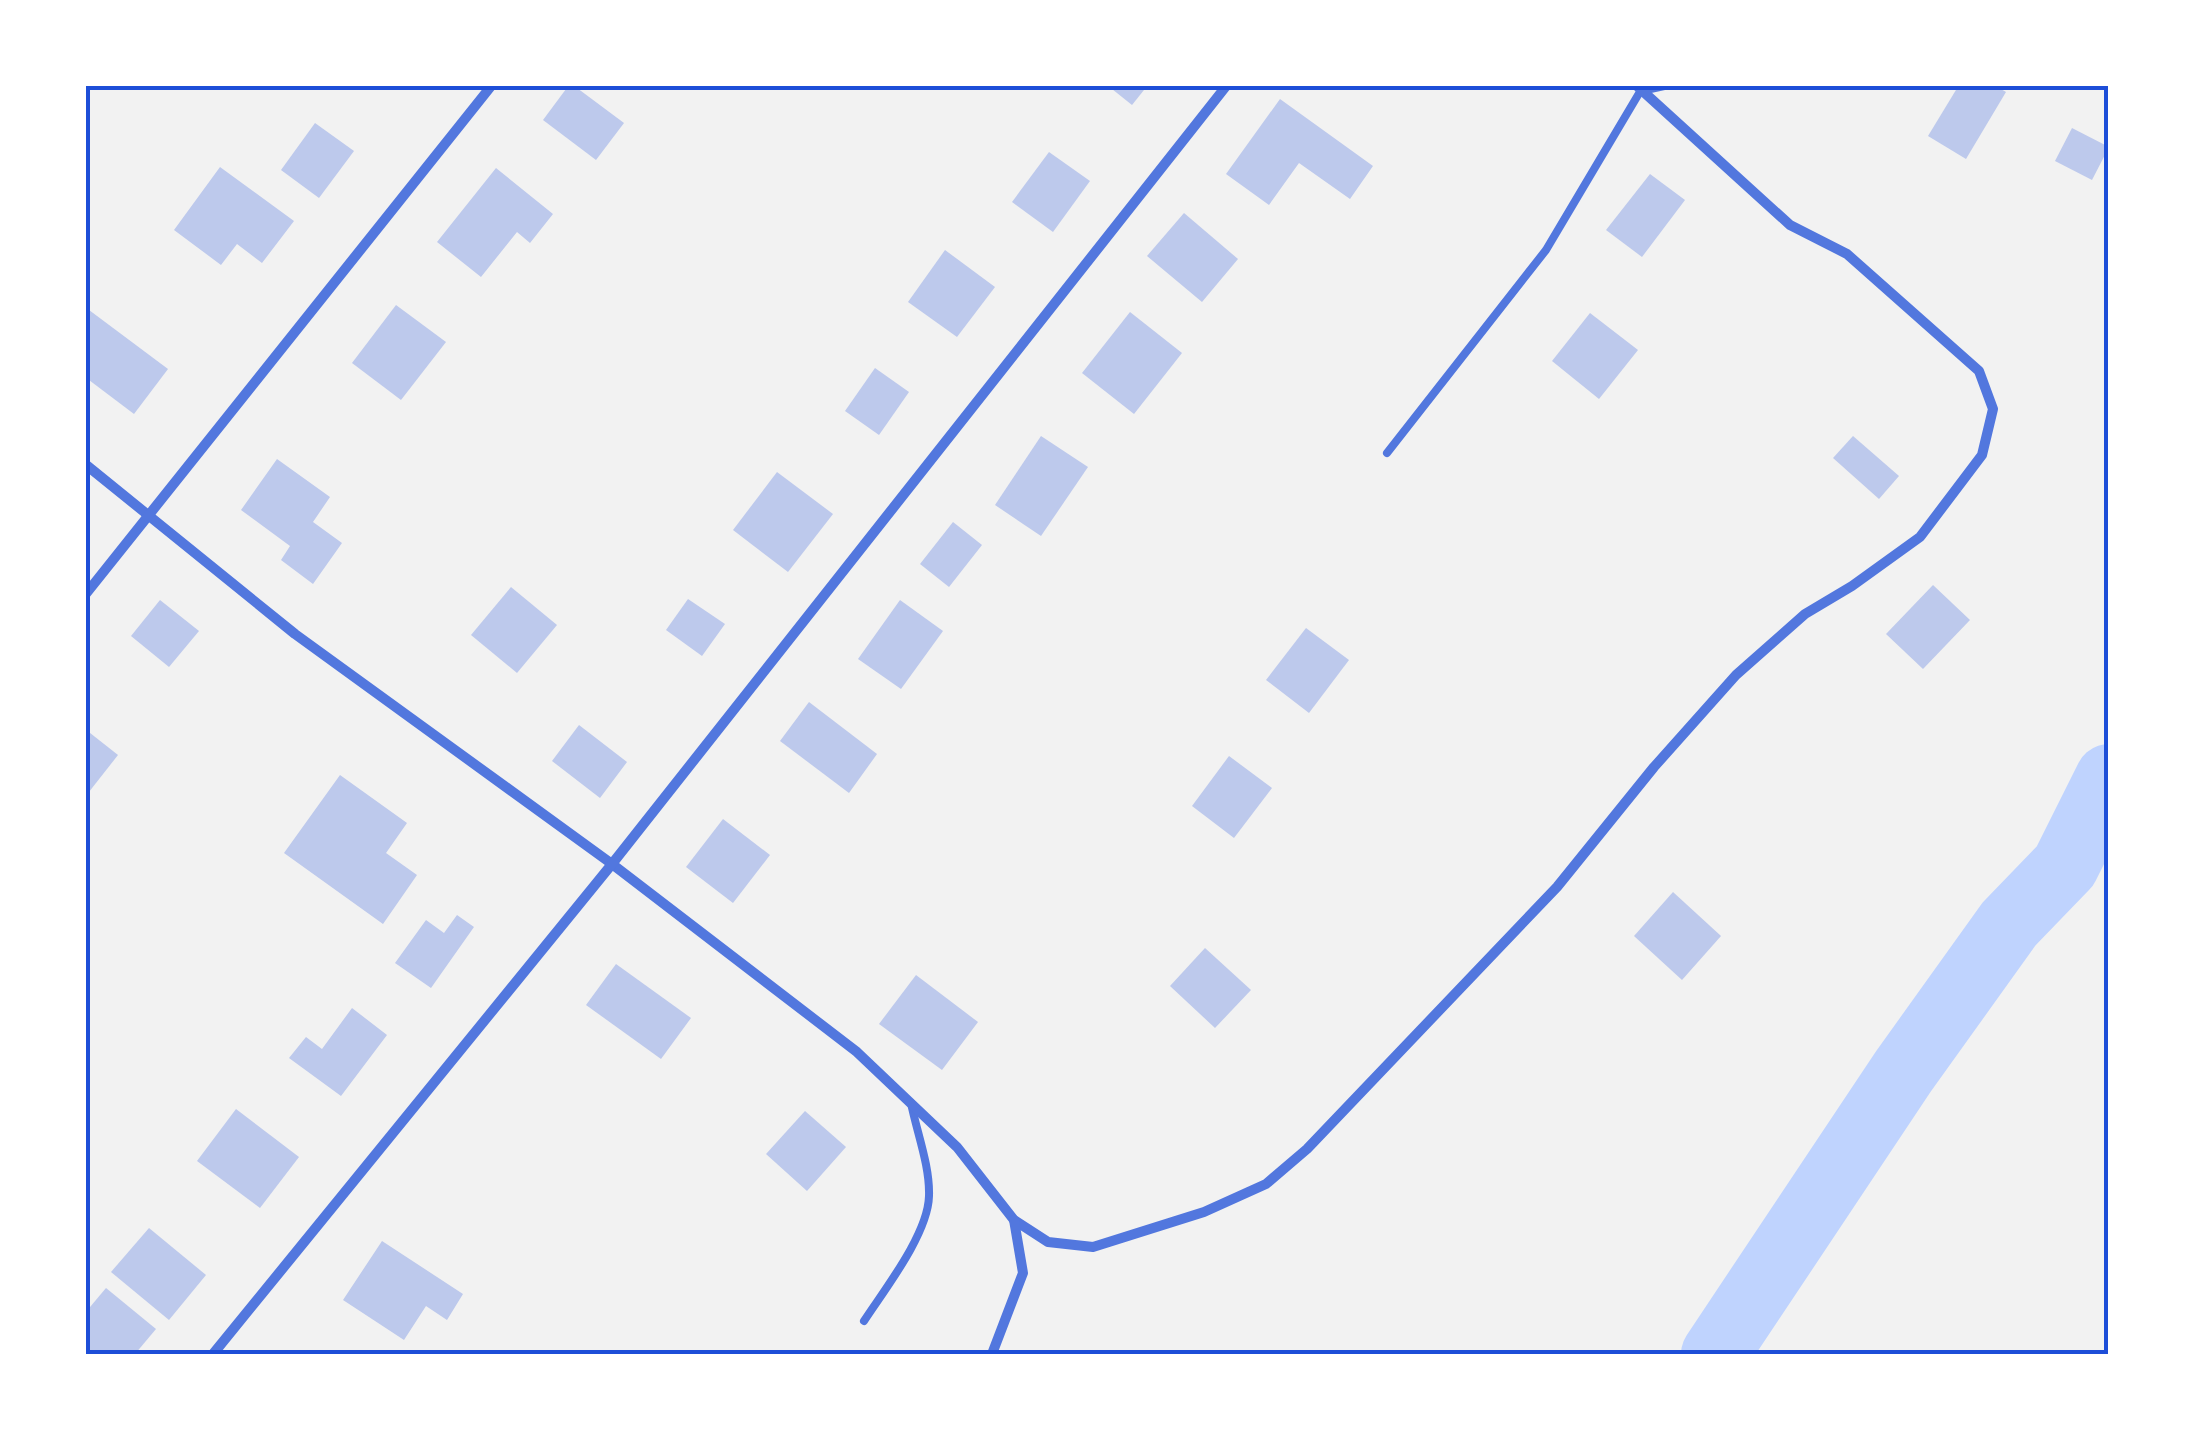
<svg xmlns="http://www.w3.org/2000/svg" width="2194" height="1439" viewBox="0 0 2194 1439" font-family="'DM Sans',sans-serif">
<rect width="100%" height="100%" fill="#f2f2f2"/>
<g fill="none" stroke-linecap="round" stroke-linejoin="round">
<!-- river -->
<polyline stroke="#bfd3fe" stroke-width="68" points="1715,1354 1903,1072 2009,924 2065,866 2109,778"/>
</g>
<!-- building -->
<g fill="#bdc9ec">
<polygon points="569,85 573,85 624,123 596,160 543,120"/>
<polygon points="1107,85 1148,85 1132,105"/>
<polygon points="1959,85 1994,85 2006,92 1966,159 1928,136"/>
<polygon points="1280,99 1373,166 1350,199 1299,163 1269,205 1226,174"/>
<polygon points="315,123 354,151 319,198 281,170"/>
<polygon points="2072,128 2109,147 2092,180 2055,161"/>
<polygon points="1049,152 1090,181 1053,232 1012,202"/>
<polygon points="220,167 294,221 262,263 237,244 221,265 174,230"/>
<polygon points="496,168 553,214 530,243 517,232 481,277 437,242"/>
<polygon points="1650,174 1685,200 1642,257 1606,230"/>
<polygon points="1184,213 1238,259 1202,302 1147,256"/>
<polygon points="945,250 995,287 957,337 908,302"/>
<polygon points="396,305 446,342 401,400 352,363"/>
<polygon points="85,307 168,369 134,414 85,377"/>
<polygon points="1130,312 1182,353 1134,414 1082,373"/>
<polygon points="1590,313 1638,350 1599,399 1552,361"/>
<polygon points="875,368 909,392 879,435 845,411"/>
<polygon points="1041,436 1088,467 1041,536 995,505"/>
<polygon points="1853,436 1899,476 1879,499 1833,458"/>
<polygon points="277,459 330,497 313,522 342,543 313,584 281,560 290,546 241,510"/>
<polygon points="777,472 833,514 788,572 733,530"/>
<polygon points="953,522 982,545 949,587 920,564"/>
<polygon points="1933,585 1970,620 1923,669 1886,634"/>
<polygon points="511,587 557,625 517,673 471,635"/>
<polygon points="688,599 725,624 702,656 666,630"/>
<polygon points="160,600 199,631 169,667 131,636"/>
<polygon points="900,600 943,631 901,689 858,659"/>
<polygon points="1306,628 1349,660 1309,713 1266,680"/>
<polygon points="809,702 877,754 849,793 780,741"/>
<polygon points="579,725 627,762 600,798 552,761"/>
<polygon points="85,729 118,755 85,797"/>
<polygon points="1229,756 1272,788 1234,838 1192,806"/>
<polygon points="340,775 407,823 386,853 417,875 383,924 284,853"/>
<polygon points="723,819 770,855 733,903 686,867"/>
<polygon points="1673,892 1721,936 1682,980 1634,936"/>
<polygon points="457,915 474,927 431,988 395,963 426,920 444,933"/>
<polygon points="1205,948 1251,990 1215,1028 1170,986"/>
<polygon points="616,964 691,1018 661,1059 586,1005"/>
<polygon points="916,975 978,1022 942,1070 879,1024"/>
<polygon points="352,1008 387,1035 341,1096 289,1058 306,1037 322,1049"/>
<polygon points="236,1109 299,1157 260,1208 197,1161"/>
<polygon points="805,1111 846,1147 807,1191 766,1154"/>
<polygon points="149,1228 206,1275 169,1320 111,1272"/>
<polygon points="382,1241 463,1294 447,1320 426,1306 404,1340 343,1300"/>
<polygon points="106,1288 156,1329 135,1354 85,1354 85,1313"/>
</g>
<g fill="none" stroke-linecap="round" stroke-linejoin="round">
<!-- service -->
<g stroke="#5277de" stroke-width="8">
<polyline points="1387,453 1546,250 1641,90"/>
<path d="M 864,1321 C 885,1289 928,1234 929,1196 C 930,1166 917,1133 911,1103"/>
</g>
<!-- minor -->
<g stroke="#5277de" stroke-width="10">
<polyline points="1641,90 1664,85"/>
<polyline points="85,464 295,634 612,864 857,1052 957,1147 1014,1220 1048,1242 1093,1247 1204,1212 1266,1184 1307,1149 1557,887 1654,767 1736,675 1805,614 1852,586 1920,537 1982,455 1993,409 1979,371 1847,254 1790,225 1636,85"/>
<polyline points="85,595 492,85"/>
<polyline points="213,1354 612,864 1227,85"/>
<polyline points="992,1354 1023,1273 1014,1220"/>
</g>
</g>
<!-- border -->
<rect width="2194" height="1439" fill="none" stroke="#ffffff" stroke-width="175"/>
<rect x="88" y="88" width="2018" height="1264" fill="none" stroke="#1d4ed8" stroke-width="4"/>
</svg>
